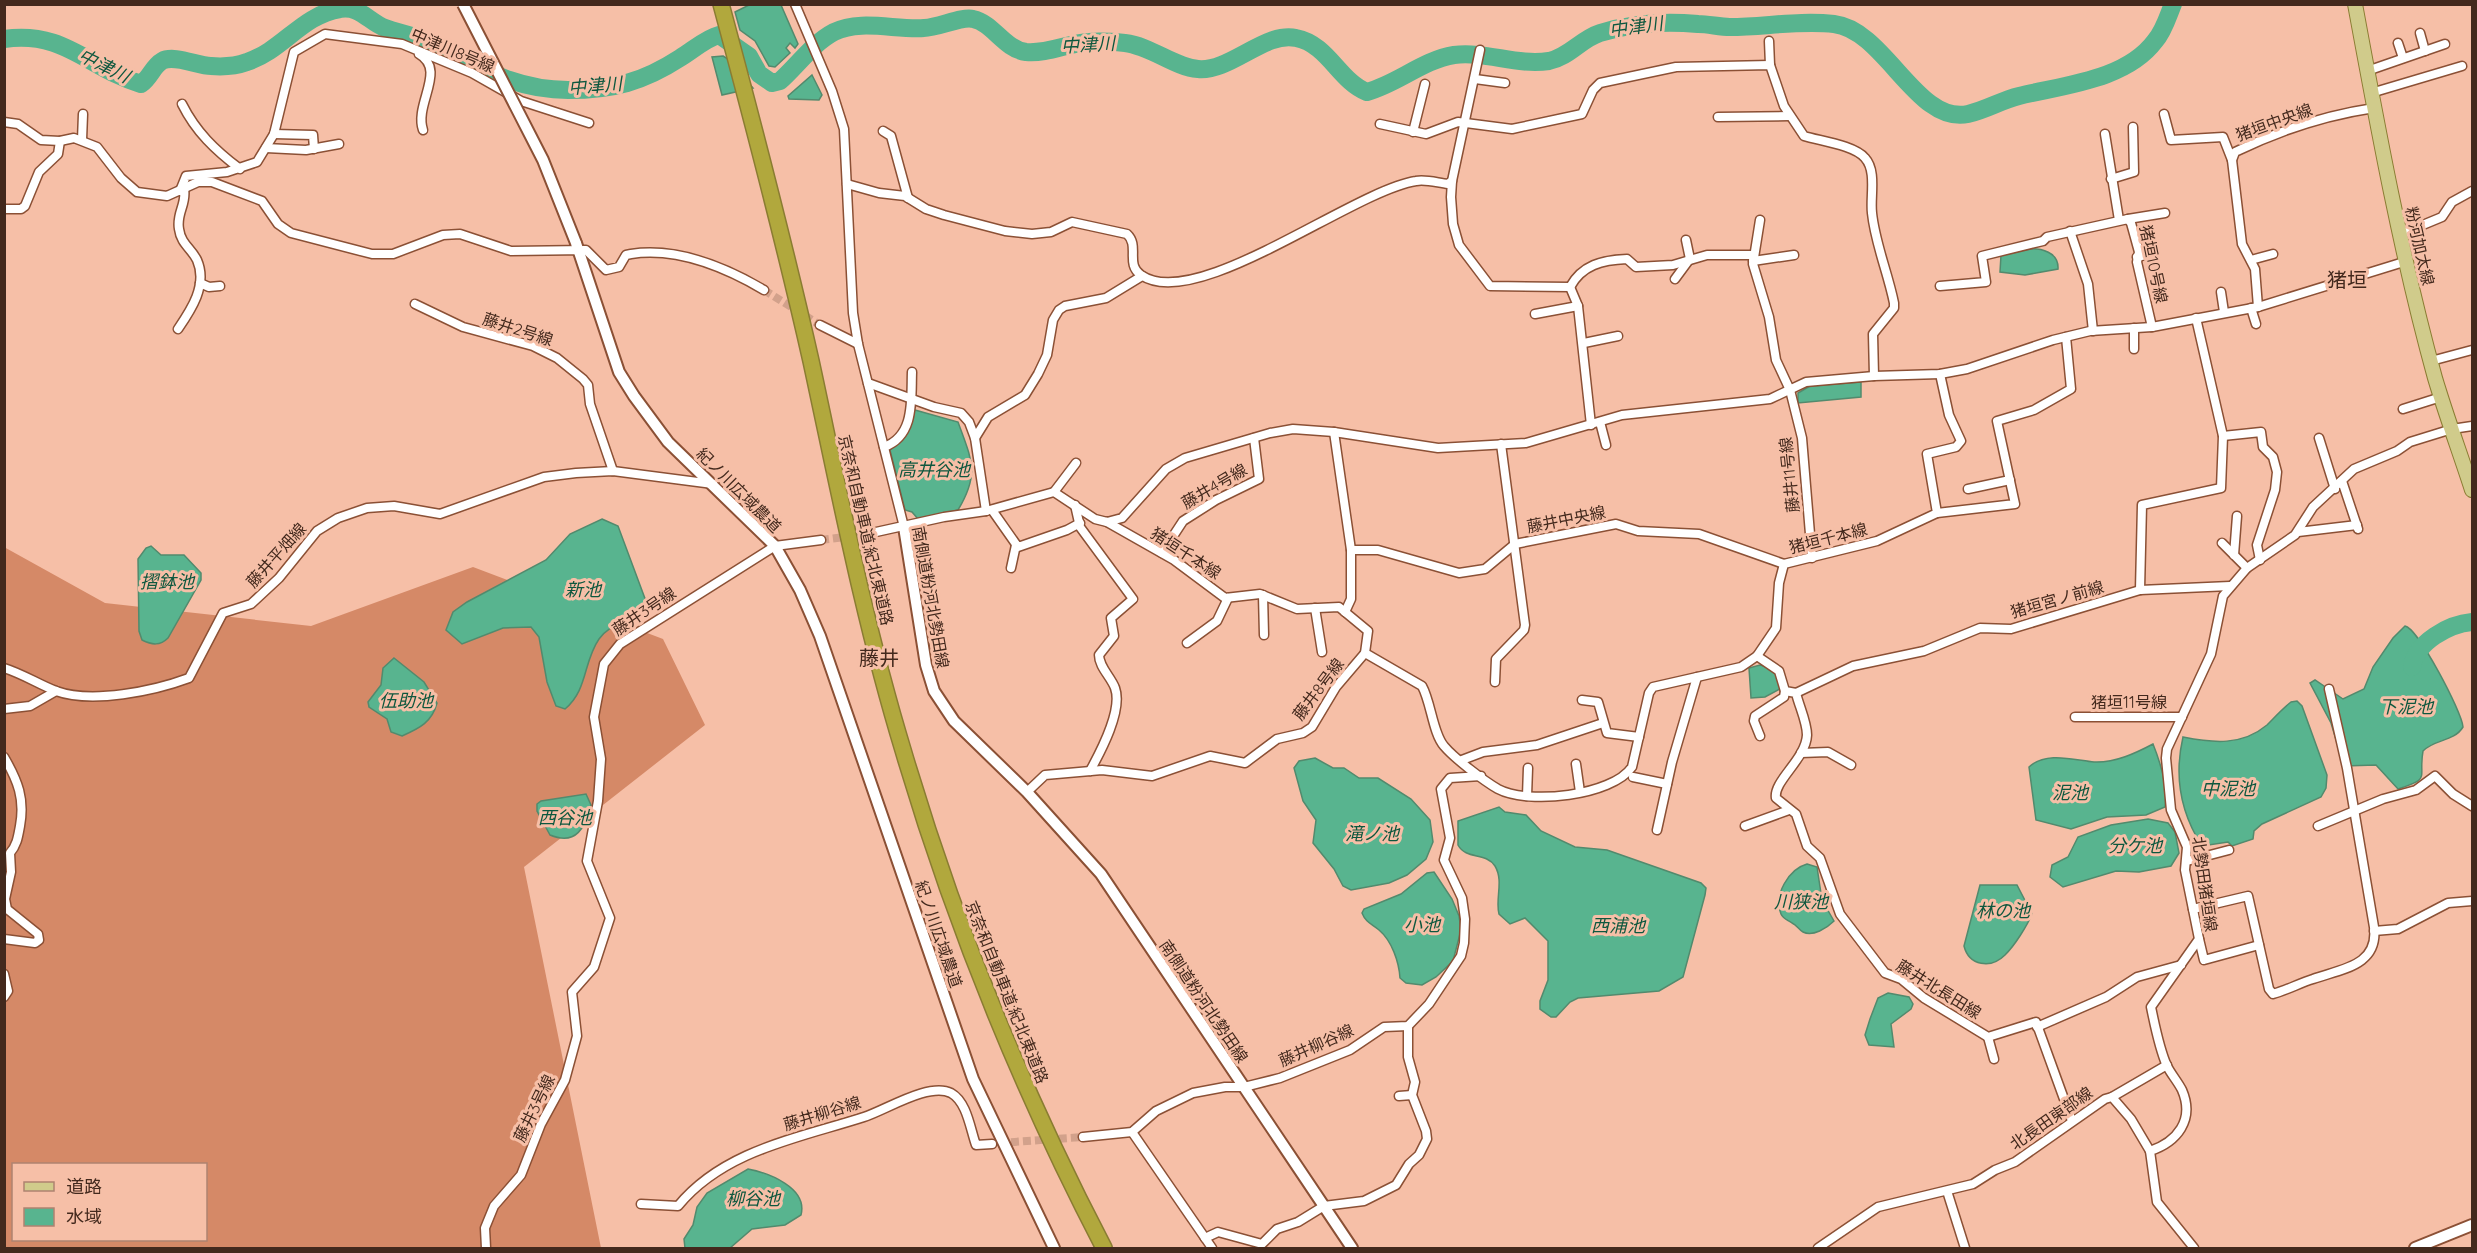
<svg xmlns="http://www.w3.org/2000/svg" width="2477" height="1253" viewBox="0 0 2477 1253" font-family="Quicksand,'Noto Sans JP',sans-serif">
<rect width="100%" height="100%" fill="#f6bfa7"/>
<!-- forest -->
<path fill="#d58967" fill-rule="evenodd" d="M 4,547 L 105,603 L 311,626 L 473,567 L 663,639 L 705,725 L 524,867 L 601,1248 L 5,1248 ZM 14,1164 L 206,1164 L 206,1240 L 14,1240 Z"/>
<!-- water -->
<g fill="#58b48f" stroke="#528a6d" stroke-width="1.5">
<polygon points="749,5 781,5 798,44 795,48 790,43 786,48 790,53 775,67 769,66 755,41 740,30 735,12"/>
<polygon points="723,56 728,59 753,88 722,95 712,57"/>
<polygon points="812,75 822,95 819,100 789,99 788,96"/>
<path d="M 2028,249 C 2041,248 2059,252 2058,269 L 2025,275 L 2000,272 L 2001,255 Z"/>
<polygon points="1861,382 1861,397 1798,403 1798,393 1810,386"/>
<path d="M 915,410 L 958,422 C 972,461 980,473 958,510 L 918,519 L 912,512 L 905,510 L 890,450 L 896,445 Z"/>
<path d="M 602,519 L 618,526 L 647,604 C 635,620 611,622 599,639 C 583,662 588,690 565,709 L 556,706 L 547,682 L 539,637 L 531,627 L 503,628 L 462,644 L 446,630 L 453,612 L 467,602 L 546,560 L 570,534 Z"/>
<path d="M 151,546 L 161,555 L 184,555 L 201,573 L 201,580 L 168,638 C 160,646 152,645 142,640 L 139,631 L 138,559 L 146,548 Z"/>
<path d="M 2405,626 C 2418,628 2462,712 2463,727 C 2454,742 2434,739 2423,751 C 2418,779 2432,778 2398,789 L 2376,765 L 2344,766 L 2331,723 L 2310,683 L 2315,680 L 2343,699 L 2364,689 L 2373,667 L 2393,638 Z"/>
<path d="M 394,658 L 424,682 L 437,703 C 432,722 420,728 402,736 L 391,732 L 387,719 L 369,707 L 368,702 L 381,685 L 383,668 Z"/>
<path d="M 1760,665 C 1775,669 1779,674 1780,689 L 1765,697 L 1751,698 L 1749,668 Z"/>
<path d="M 2297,701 L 2302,706 L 2327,775 L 2326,788 L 2321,797 L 2262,824 L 2254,831 L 2253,839 L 2232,846 L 2228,842 L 2202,846 C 2180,812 2174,776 2183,737 C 2213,743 2242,746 2267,725 C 2275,717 2282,709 2291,702 Z"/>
<path d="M 2153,744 C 2161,764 2168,786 2165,807 L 2146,815 L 2107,817 L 2071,829 L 2036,820 L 2029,767 C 2046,751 2074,760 2094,762 C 2115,763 2136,753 2153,744 Z"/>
<polygon points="1315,758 1333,768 1344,768 1359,778 1378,778 1411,799 1430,820 1433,842 1426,859 1407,875 1389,883 1351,890 1343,886 1334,869 1313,843 1316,820 1303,801 1294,768 1299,761"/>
<path d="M 586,794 L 591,805 C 585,827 577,846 550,835 L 537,811 L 537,804 L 541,801 Z"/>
<path d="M 1499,807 L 1505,812 L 1526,815 L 1541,831 L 1575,847 L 1607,850 L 1701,883 L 1706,888 L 1705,895 L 1683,977 L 1659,991 L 1578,998 L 1570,1002 L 1556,1017 L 1551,1017 L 1540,1009 L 1540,1001 L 1548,980 L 1548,941 L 1525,918 L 1510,924 L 1499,914 C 1495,899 1504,881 1495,866 C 1486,852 1466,860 1458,845 L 1458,821 Z"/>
<polygon points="2148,819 2168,823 2175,832 2179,853 2171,866 2139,872 2116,871 2063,887 2050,877 2052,865 2068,857 2078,837 2111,825"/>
<path d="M 1807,864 L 1817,867 L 1822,900 L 1834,921 C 1827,928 1813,937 1803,932 C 1799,930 1797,925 1792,923 C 1788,920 1783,919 1781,914 C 1773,895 1789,869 1807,864 Z"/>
<path d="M 1434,872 L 1452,899 L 1459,916 L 1461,930 L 1453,961 L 1436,977 L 1422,985 L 1406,983 L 1400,978 C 1399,962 1392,941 1379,930 C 1372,924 1366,923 1362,913 L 1364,909 L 1401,894 L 1427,873 Z"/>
<path d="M 1980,885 L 2017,885 L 2032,914 C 2027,926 2015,945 2005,955 C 1991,969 1969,966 1964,946 Z"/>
<polygon points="1888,993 1909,997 1913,1004 1911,1009 1891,1024 1894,1047 1869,1045 1865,1035 1870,1019 1878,998"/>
<path d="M 748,1169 C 769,1173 808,1188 801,1215 L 785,1225 L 752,1229 L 730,1248 L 685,1248 L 684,1239 L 693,1225 L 697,1207 L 707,1193 Z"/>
</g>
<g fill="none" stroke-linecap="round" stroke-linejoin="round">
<!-- river -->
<g stroke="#58b48f" stroke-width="18">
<path d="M 4,39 C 65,30 89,69 141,84 C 150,78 153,66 162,61 C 174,54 198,66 211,66 C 223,67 236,66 247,62 C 283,50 302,15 340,9 C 359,5 369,22 385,28 C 398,33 413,35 428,42 C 477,65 512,90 568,90 C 613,90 643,82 680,58 C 692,51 706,38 719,35 L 749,56 L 759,74 L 772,83 L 780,81 C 797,66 813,43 834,32 C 860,19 895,30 924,28 C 938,28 962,16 973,19 C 993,23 1004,49 1026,52 C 1048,54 1068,43 1089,42 C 1100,41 1114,42 1125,43 C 1151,46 1174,67 1198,69 C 1230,72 1265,31 1296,38 C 1328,44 1339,81 1367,92 C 1397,84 1423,60 1454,55 C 1486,51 1517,66 1549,61 C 1569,57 1581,39 1600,33 C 1631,23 1666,21 1698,24 C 1709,24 1719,27 1730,27 C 1764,27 1799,20 1834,24 C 1885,30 1917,125 1968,114 C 1986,110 2002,100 2019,96 C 2064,85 2126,80 2155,41 C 2164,31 2168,16 2173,4"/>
<path d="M 2412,667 C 2416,642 2449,624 2472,622"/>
</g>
<!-- minor-tunnel -->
<g stroke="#d2a18b" stroke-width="8" stroke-dasharray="8 4" stroke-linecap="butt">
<polyline points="764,290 820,325"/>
<polyline points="821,540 867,534"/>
<polyline points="999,1143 1083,1137"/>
</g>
<!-- minor casing -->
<g stroke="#8b5035" stroke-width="11">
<g id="minor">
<polyline points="795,4 832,91 844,129 853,313 858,344 904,527"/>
<polyline points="2420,33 2425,51"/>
<polyline points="1769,41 1770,65"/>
<polyline points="2398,43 2403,58"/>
<polyline points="1480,50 1452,181 1451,197 1453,224 1459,245 1490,286 1570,287 1578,306 1591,425"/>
<path d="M 419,54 C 447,70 414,104 423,130"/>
<polyline points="2367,71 2445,44"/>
<polyline points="1475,79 1505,83"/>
<polyline points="2371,93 2462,66"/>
<path d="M 182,104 C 196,132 215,150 240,169"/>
<polyline points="2164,114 2171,140 2223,137 2232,160"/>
<polyline points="1718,117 1789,116"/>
<path d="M 4,122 L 18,124 L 41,140 L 60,141 L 74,138 L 97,147 L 121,178 L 137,192 L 167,196 L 198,182 L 212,182 L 262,201 L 278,224 L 291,233 L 372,254 L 393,254 L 443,235 L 460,234 L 511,251 L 586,250 L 606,270 L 619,267 L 626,255 L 631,254 C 677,247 725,267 764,290"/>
<path d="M 1380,124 L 1426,134 L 1458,122 L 1512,129 L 1582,114 L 1593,90 L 1600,83 L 1676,67 L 1770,65 L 1784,106 L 1804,136 C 1820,141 1854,145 1865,158 C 1877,171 1870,197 1872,213 C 1875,243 1888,273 1894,303 L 1894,308 L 1873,334 L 1874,376"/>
<polyline points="883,131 891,136 908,198"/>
<polyline points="1413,132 1425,84"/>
<polyline points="274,134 313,135 314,149"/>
<polyline points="2105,134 2119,220"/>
<polyline points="82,140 83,114"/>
<polyline points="266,148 306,150 339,144"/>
<polyline points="2111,179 2134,172 2133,127"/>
<path d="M 847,184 L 879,193 L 905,196 L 926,209 L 944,215 L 1005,231 L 1032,234 L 1051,232 L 1072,222 L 1127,234 C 1140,246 1125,264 1141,275 C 1196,313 1352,191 1416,181 C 1426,179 1438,183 1448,184 L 1452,181"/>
<polyline points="180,191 186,176 227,172 257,162 274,134 294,52 325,34 402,44 472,73 521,101 589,123"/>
<polyline points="4,209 21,209 25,206 39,172 58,154 60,141"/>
<polyline points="2128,219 2165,213"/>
<polyline points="1760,220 1753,264 1769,317 1776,360 1790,390 1802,438 1812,558"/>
<polyline points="2070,231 2088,284 2093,331"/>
<polyline points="2401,234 2442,217 2452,202 2472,191"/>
<polyline points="1686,240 1690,259"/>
<polyline points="2137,257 2154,253"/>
<polyline points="2251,260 2273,254"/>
<polyline points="1753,261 1794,255"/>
<polyline points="1675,279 1689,260"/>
<polyline points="200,283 209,287 220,286"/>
<polyline points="1940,286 1986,282 1982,256 2043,241 2047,237 2128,219 2131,223 2139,252 2137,262 2152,327"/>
<path d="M 1570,287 C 1582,265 1602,260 1627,259 L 1636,267 L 1673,265 L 1707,255 L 1753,255"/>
<polyline points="2221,292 2224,312"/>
<polyline points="415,304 463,327 533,346 557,358 583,379 588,385 590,404 613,471"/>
<path d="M 2258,307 L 2255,269 L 2242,244 L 2232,160 L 2235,152 C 2278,131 2327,115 2374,108"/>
<polyline points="2251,308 2256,324"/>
<polyline points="1535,314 1578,306"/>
<polyline points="820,325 858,344"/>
<path d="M 178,329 C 191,310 208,285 197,260 C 191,248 181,244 179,229 C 176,213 187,204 184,189"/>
<polyline points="1584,343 1618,336"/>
<polyline points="2134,349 2134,328"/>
<polyline points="2431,361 2472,350"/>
<polyline points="868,383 934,407 961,413 969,422 975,438 986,511"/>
<polyline points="2403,409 2441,397"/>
<polyline points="1600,422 1606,445"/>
<polyline points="1334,432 1351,550"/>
<polyline points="2223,436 2261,432 2263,447 2273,457 2277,472 2275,490 2257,545 2260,560"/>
<polyline points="975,438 988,417 1025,395 1038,374 1047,355 1053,320 1059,310 1065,306 1106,298 1142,276"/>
<polyline points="2319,438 2335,489"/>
<path d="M 884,447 C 915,436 911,400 912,372"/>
<polyline points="2342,481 2358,529"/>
<polyline points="1968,489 2010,480"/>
<polyline points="1054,492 1076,463"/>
<path d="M 1075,505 L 1080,527 L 1133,599 L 1111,618 L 1114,636 L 1099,655 C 1099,667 1111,677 1115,688 C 1123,710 1101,751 1090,771"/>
<polyline points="992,510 1018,547 1067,530 1080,523"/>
<polyline points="1937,513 2015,504 1997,421 2034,410 2071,389 2066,337"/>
<path d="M 1107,522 L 1174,560 L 1225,598 L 1260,594 L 1297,609 L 1339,607 L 1368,631 L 1365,653 L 1422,686 C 1431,702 1433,734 1444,746 C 1454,758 1484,781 1498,789 C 1528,805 1612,796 1632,767 L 1649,693 L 1653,687 L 1741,667 L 1757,656 L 1776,628 L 1779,583 L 1784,564 L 1877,541 L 1937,513 L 1927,454 L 1956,447 L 1961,441 L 1949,415 L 1940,374"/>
<polyline points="2298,532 2357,525"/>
<polyline points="867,534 944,517 986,511 1054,492 1095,519 1107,522 1122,518 1166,469 1185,458 1270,433 1293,429 1334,432 1438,448 1526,443 1622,415 1770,399 1806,382 1874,376 1940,374 1967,369 2053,340 2090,331 2152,327 2258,307 2407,261"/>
<polyline points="2222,543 2247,568"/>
<polyline points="1162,553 1183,521 1216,500 1259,479 1254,438"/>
<polyline points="2234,555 2237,516"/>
<polyline points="1011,568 1016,545"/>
<polyline points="2140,590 2142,505 2221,488 2223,436 2196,318"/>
<polyline points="1263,595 1264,635"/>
<polyline points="1315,608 1322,652"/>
<polyline points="1345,612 1351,599 1351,550 1378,550 1459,573 1485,569 1515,544 1616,524 1638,531 1699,534 1784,564"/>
<polyline points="1187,643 1217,621 1228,598"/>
<path d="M 1757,656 L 1779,671 L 1785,691 L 1796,693 C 1799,706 1807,722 1807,735 C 1806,759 1773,781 1776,798 L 1796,814 L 1807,846 L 1820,858 L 1840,914 L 1885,973 L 1901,979 L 1924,998 L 1988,1037 L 2036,1022 L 2072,1121"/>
<path d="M 4,668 C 23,674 38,684 56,691 C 92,704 154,691 189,678 L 223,613 L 251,604 L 279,578 L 317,531 L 338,518 L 367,508 L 394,506 L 440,514 L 544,477 L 576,473 L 613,471 L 713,484"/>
<polyline points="1495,682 1496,659 1524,630 1525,625 1501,444"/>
<polyline points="1796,693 1853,666 1924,651 1980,628 2011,629 2140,590 2230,586"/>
<polyline points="1582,700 1598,702 1607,733 1639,737"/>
<polyline points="4,709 30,706 56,691"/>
<polyline points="2075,717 2182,717"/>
<polyline points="1760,736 1754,721 1755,716 1784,697 1785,691"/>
<polyline points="1801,753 1828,752 1851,765"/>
<path d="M 4,757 C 18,781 25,799 20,826 C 18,837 17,845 10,853 L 11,872 L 5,899 L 7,909 L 38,934 L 39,940 L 35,943 L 4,939"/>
<polyline points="1462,760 1483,752 1537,745 1603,723"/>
<polyline points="1576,764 1580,792"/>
<polyline points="1633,777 1667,784"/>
<polyline points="1027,792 1045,775 1102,770 1152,776 1210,756 1245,763 1277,739 1303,733 1312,727 1336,687 1365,653"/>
<polyline points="1527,796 1528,768"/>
<polyline points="1745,826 1789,810"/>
<polyline points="2318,826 2383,799 2416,790 2435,776 2453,794 2472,806"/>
<polyline points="1657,830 1672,762 1697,677"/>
<polyline points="2187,861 2229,850"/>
<path d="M 2193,909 L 2248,896 L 2269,989 L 2273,994 C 2287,990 2300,983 2313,979 C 2341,969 2379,966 2374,927 L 2347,768 L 2329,689"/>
<polyline points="2374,931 2398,929 2448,903 2472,901"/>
<polyline points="2199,939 2204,960 2259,945"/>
<polyline points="4,974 8,991 4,997"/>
<polyline points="2037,1027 2106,997 2137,977 2181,965"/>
<polyline points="1988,1037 1994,1059"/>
<polyline points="1399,1096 1412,1095"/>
<polyline points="2112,1097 2167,1065"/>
<polyline points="1132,1132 1212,1248"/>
<polyline points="1083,1137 1132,1132 1156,1111 1193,1093 1225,1087 1244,1087 1280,1078 1350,1050 1384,1027 1408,1026 1429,1004 1461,956 1464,943 1465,919 1462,898 1444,860 1450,838 1441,789 1450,778 1481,776"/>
<polyline points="1947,1191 1965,1248"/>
<path d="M 641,1204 L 678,1206 C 724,1150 799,1138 864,1117 C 886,1110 929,1082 951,1093 C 967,1102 970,1128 976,1145 L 992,1144"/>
<polyline points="1205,1238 1218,1232 1262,1244 1277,1229 1298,1222 1324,1206 1364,1201 1396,1185 1409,1164 1419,1155 1427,1139 1426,1131 1412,1095 1415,1082 1408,1057 1408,1026"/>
<polyline points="486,1248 485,1228 494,1206 521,1175 541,1124 565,1080 577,1036 572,992 594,967 610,918 587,861 598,801 601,759 594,717 604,664 620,644 775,546 821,540"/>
<polyline points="1818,1248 1878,1207 1973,1184 1995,1170 2015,1162 2105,1099 2112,1097 2131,1119 2150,1151"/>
<path d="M 2194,1248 L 2157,1202 L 2150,1151 C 2177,1142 2195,1120 2182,1090 C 2178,1082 2171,1074 2167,1066 C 2159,1048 2155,1026 2151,1007 L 2199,939 L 2185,870 L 2187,847 L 2171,810 L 2166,758 L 2167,749 L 2211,654 L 2223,596 L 2247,568 L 2295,535 L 2313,507 L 2354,469 L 2397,451 L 2410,442 L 2452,429 L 2472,426"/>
</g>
</g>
<!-- tertiary casing -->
<g stroke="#8b5035" stroke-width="14">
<g id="tertiary">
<polyline points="576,243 619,372 634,396 668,442 775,546 800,590 820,636 973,1079 1054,1248"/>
<polyline points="904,527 926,665 934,691 954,721 1027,792 1101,874 1352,1248"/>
<polyline points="2415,1248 2472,1225"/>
</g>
</g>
<!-- primary casing -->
<g stroke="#8a7c32" stroke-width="16">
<path id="primary" d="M 2355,4 C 2378,129 2401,255 2435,378 C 2446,415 2460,453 2472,490"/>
</g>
<!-- motorway casing -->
<g stroke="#8a7c32" stroke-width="18">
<path id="motorway" d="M 721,4 C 753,123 784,241 811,361 C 839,491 864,622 903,750 C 954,923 1021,1089 1104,1248"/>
</g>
<!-- minor -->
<use href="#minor" stroke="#fff" stroke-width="8"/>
<!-- tertiary -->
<use href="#tertiary" stroke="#fff" stroke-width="10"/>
<!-- primary -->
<use href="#primary" stroke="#d0cb8b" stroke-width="14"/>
<!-- motorway -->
<use href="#motorway" stroke="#b1a83d" stroke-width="15"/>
<!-- tertiary-bridge casing -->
<g stroke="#8b5035" stroke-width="14" stroke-linecap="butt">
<polyline id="tertiary-bridge" points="463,4 543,160 576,243"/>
</g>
<!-- tertiary-bridge -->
<use href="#tertiary-bridge" stroke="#fff" stroke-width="10"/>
</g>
<g text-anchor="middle" stroke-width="6" stroke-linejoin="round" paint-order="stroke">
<!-- street labels -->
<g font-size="16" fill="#43291d" stroke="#f6bfa7">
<text transform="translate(453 50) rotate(23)" y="6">中津川8号線</text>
<text transform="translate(2274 122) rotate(-20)" y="6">猪垣中央線</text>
<text transform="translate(2420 246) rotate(77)" y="6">粉河加太線</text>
<text transform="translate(2154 264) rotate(78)" y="6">猪垣10号線</text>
<text transform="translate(518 329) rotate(18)" y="6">藤井2号線</text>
<text transform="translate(1789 475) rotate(-96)" y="6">藤井11号線</text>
<text transform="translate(1214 486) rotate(-30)" y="6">藤井4号線</text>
<text transform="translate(739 490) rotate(45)" y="6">紀ノ川広域農道</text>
<text transform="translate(1566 519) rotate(-11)" y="6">藤井中央線</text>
<text transform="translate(866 530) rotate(77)" y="6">京奈和自動車道;紀北東道路</text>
<text transform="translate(1828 538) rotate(-14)" y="6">猪垣千本線</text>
<text transform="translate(1186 553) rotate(33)" y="6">猪垣千本線</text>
<text transform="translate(276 555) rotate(-48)" y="6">藤井平畑線</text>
<text transform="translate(931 597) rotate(80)" y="6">南側道粉河北勢田線</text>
<text transform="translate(2057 599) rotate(-16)" y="6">猪垣宮ノ前線</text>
<text transform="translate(644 611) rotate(-34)" y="6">藤井3号線</text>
<text transform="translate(1318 689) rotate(-53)" y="6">藤井8号線</text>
<text x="2129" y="708">猪垣11号線</text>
<text transform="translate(2205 884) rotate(82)" y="6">北勢田猪垣線</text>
<text transform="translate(939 934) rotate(71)" y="6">紀ノ川広域農道</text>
<text transform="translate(1939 989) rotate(32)" y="6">藤井北長田線</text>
<text transform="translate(1007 992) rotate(68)" y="6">京奈和自動車道;紀北東道路</text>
<text transform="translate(1204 1001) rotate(56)" y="6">南側道粉河北勢田線</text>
<text transform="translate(1316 1045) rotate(-24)" y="6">藤井柳谷線</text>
<text transform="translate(534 1108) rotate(-64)" y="6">藤井3号線</text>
<text transform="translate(822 1113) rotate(-17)" y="6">藤井柳谷線</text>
<text transform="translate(2051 1118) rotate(-35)" y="6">北長田東部線</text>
</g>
<!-- water labels -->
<g font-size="18" font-style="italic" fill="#0d573e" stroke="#f6bfa7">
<text transform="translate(1636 27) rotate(-8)" y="6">中津川</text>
<text transform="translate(1088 45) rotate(-3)" y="6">中津川</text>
<text transform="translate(104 66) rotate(26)" y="6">中津川</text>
<text transform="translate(595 86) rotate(-5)" y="6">中津川</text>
<text x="934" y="476">高井谷池</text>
<text x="167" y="588">摺鉢池</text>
<text x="583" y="596">新池</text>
<text x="406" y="707">伍助池</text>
<text x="2406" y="713">下泥池</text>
<text x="2228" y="795">中泥池</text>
<text x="2070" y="799">泥池</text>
<text x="565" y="824">西谷池</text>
<text x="1372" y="840">滝ノ池</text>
<text x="2135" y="852">分ケ池</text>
<text x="1801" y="908">川狭池</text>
<text x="2003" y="917">林の池</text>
<text x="1422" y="931">小池</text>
<text x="1618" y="932">西浦池</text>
<text x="753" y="1205">柳谷池</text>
</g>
<!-- quarter labels -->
<g font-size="20" fill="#43291d" stroke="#f6bfa7">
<text x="2347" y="287">猪垣</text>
<text x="879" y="665">藤井</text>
</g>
</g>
<!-- border -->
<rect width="2477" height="1253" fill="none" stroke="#43291d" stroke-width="12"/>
<!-- legend -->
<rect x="12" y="1163" width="195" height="78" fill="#f6bfa7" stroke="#ae8370" stroke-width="1.5"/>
<rect x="24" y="1182" width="30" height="9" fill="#d0cb8b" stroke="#ae8370" stroke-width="1.5"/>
<text x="66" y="1193" font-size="18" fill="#43291d">道路</text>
<rect x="24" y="1208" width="30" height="18" fill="#58b48f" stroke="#ae8370" stroke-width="1.5"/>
<text x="66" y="1223" font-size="18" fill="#43291d">水域</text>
</svg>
